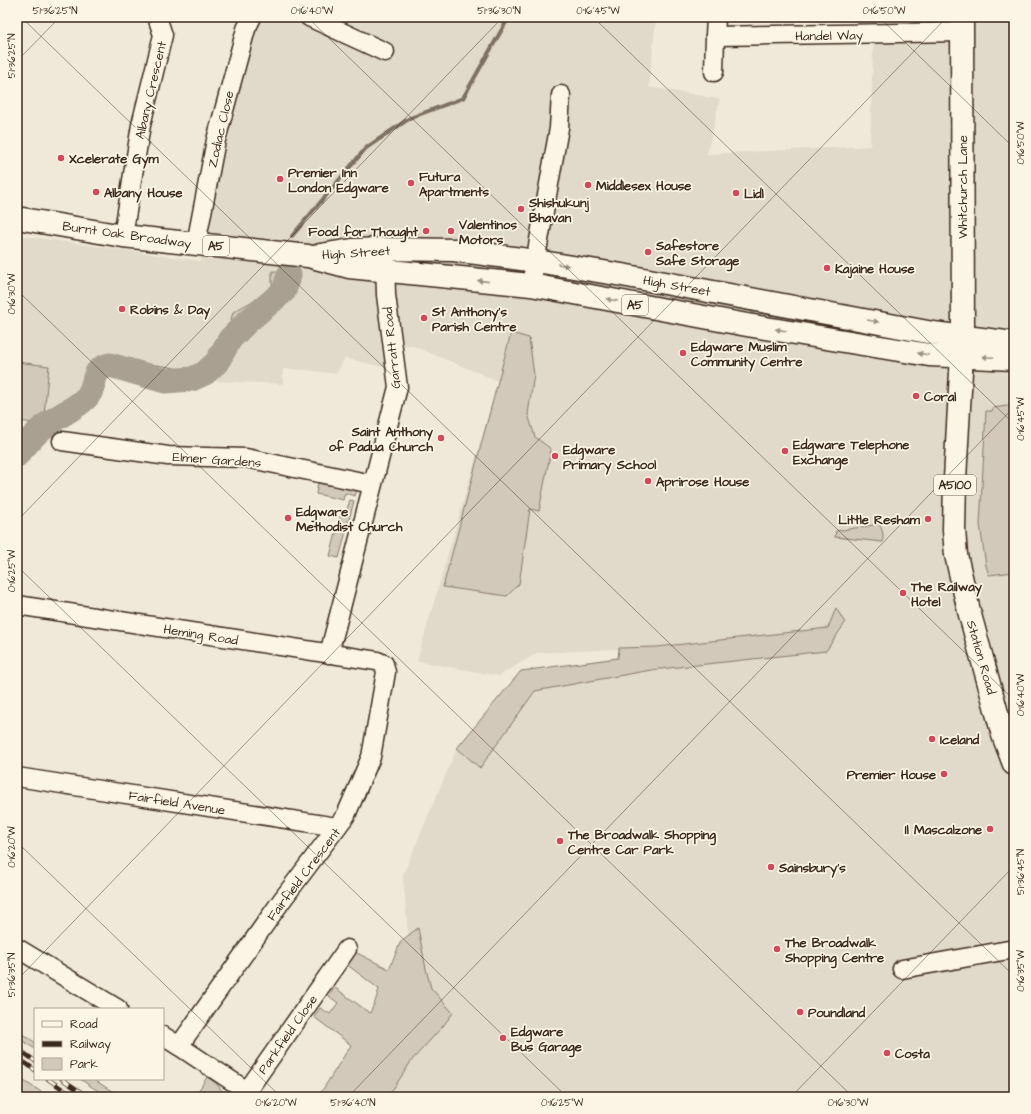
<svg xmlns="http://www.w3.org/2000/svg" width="1031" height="1114" viewBox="0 0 1031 1114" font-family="'Architects Daughter',sans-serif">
<rect width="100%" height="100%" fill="#f0e9d9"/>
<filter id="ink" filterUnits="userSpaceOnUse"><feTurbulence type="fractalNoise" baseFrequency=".025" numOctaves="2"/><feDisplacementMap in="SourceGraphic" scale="8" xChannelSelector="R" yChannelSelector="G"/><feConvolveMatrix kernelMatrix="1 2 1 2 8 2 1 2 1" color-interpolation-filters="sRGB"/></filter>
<g filter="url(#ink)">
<!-- built -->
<polygon fill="#e1d9c9" points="238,17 656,17 649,87 720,99 707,154 870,146 874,17 1014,17 1014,1097 351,1097 415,1017 403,875 457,748 521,671 618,657 619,649 537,653 499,676 417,661 498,381 413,346 390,347 392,369 345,358 336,374 306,370 283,369 283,384 215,381 106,358 95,366 80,394 42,424 49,366 17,362 17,235 201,261 238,20"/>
<!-- green -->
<g fill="#d2c9ba" stroke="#867a6c">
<polygon points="400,258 459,262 518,269 516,277 400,264"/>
<polygon points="272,271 298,272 292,287 239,339 225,362 194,384 104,369 96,396 60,424 35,442 17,460 17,451 24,441 42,424 17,421 17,362 49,366 43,424 80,394 96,366 106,358 170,367 188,371 210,357 226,340 233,312 251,302 261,304 272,292"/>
<polygon points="550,274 612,284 611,292 548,280"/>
<polygon points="645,291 693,299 691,306 643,298"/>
<polygon points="752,309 900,336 899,343 751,316"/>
<polygon points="511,333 529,338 534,375 528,414 535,437 551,449 539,511 530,509 519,584 507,596 443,587"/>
<polygon points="1014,405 1014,572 989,575 986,566 980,525 986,411 992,411 993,408"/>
<polygon points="318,483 357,490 355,496 345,493 343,500 316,494"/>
<polygon points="350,500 354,501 339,558 330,556 341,514 345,515"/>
<polygon points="880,524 883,534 883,542 835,537 836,531"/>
<polygon points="836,608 845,623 826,651 651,670 535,691 480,768 457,748 521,671 618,658 619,648 657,647 828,628"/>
<polygon points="418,928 426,969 431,988 453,1013 443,1026 412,1060 388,1097 318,1097 351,1045 314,1017 320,1008 330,1014 338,1003 329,996 334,987 370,1013 375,1002 379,989 345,963 355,952 389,969 401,941"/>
<polygon points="17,1031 35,1042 35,1049 17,1037"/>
<polygon points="17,1077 50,1097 17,1097"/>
<polygon points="207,1077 216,1083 227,1097 198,1097 196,1095"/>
<polygon points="80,1079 93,1079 121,1097 107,1097"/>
</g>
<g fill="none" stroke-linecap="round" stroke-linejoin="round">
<!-- stream -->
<polyline stroke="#7e7163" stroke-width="4" points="292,236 366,148 410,118 463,98 509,17"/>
<!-- river -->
<path stroke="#aaa091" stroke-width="25" d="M 17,455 C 24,447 32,437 40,430 C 54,417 73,411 86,398 C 99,385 88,370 110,365 L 165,381 L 192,379 L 205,373 L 217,362 L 230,339 L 248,321 L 284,291 L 289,275"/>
<!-- minor casing -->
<g stroke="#3b2a1e" stroke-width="21">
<g id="minor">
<polyline points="309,17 385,52"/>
<polyline points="716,17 715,36 962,32"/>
<polyline points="714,72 715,36"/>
<polyline points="123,236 141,125 163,35 157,17"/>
<polyline points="196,244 216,140 246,29 252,17"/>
<polyline points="531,285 559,128 561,95"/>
<polyline points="62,441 168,456 246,458 372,484"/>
<polyline points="17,605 377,661 384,664 386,672 371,757 346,815 282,900 179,1046 163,1036"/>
<polyline points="329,654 398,387 386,295 385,257"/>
<polyline points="17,777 337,827"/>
<polyline points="17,948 118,1009"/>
<polyline points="902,969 1014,949"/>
<polyline points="179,1046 247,1091 347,949"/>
</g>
</g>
<!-- major casing -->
<g stroke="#3b2a1e" stroke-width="25">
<g id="major">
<polyline points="962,17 963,336 955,479 954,530 956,555 969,611 1003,735 1014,764"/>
<polyline points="17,218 123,236 308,256 349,267 531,285 747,325 929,355 1014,359"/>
<polyline points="320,255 352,250 385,249 454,250 536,261 622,275 933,333 1014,343"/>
</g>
</g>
<!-- minor -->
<use href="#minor" stroke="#fcf5e5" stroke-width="18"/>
<!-- major -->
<use href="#major" stroke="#fcf5e5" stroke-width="22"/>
<!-- rail casing -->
<g stroke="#3b2a1e" stroke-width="4.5">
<g id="rail">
<polyline points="17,1048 35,1061"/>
<polyline points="17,1057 35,1070"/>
<polyline points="48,1079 74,1097"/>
<polyline points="62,1079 88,1097"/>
</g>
</g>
<!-- rail -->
<use href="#rail" stroke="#fcf5e5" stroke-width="3" stroke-dasharray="9" stroke-linecap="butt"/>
</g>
<!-- one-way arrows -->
<defs><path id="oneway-solid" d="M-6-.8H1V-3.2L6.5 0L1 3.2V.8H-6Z"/></defs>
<g fill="#9c9082">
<use href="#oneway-solid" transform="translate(563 265) rotate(9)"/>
<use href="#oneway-solid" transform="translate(483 281) rotate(-175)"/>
<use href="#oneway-solid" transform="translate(612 300) rotate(-170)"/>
<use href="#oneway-solid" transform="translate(873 321) rotate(10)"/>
<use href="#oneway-solid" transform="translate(781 330) rotate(-171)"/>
<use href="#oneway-solid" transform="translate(923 354) rotate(-170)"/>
<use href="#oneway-solid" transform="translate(988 357) rotate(-178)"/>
</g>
</g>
<!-- ticks -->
<path fill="none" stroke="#3b2a1e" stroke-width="1" stroke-opacity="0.45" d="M 21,17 L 1014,976M 307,17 L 1014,700M 593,17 L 1014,424M 879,17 L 1014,148M 17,61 L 60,17M 17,290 L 853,1097M 17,521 L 503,17M 17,566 L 567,1097M 17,842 L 281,1097M 17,980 L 947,17M 348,1097 L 1014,407M 791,1097 L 1014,866"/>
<!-- markers -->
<g fill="#d1495b" stroke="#fcf5e5" stroke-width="1.5">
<circle cx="61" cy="158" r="4"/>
<circle cx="280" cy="179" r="4"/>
<circle cx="411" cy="183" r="4"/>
<circle cx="588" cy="185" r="4"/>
<circle cx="96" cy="192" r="4"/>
<circle cx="736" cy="193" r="4"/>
<circle cx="521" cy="209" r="4"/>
<circle cx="426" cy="231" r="4"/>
<circle cx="451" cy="231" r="4"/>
<circle cx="648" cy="252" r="4"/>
<circle cx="827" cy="268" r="4"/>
<circle cx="122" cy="309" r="4"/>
<circle cx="424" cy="318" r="4"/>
<circle cx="683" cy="353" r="4"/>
<circle cx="916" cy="396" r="4"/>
<circle cx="441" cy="438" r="4"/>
<circle cx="785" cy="451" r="4"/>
<circle cx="555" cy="456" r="4"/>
<circle cx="648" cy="481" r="4"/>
<circle cx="288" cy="518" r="4"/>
<circle cx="928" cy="519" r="4"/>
<circle cx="903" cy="593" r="4"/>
<circle cx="932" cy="739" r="4"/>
<circle cx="944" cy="774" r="4"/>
<circle cx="990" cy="829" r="4"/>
<circle cx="560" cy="841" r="4"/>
<circle cx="771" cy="867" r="4"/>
<circle cx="777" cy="949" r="4"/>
<circle cx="800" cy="1012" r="4"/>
<circle cx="503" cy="1038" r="4"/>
<circle cx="887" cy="1053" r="4"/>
</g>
<g text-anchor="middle" stroke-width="3.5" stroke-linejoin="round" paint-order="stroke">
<!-- shield labels -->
<g fill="#fcf5e5" stroke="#75675a" stroke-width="1">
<rect x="203" y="236" width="26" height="20" rx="3"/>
<rect x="622" y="295" width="26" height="20" rx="3"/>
<rect x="934" y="475" width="42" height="20" rx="3"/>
</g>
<g font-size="12" font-weight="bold" fill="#3b2a1e">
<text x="216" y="250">A5</text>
<text x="635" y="309">A5</text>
<text x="955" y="489">A5100</text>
</g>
<!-- street labels -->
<g font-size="13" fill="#3b2a1e" stroke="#fcf5e5">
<text transform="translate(829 35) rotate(-1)" y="5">Handel Way</text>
<text transform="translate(150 90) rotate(-77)" y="5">Albany Crescent</text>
<text transform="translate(220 129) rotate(-77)" y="5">Zodiac Close</text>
<text transform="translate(962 187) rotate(-90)" y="5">Whitchurch Lane</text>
<text transform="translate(127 234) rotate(8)" y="5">Burnt Oak Broadway</text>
<text transform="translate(356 252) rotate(-4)" y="5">High Street</text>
<text transform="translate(677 285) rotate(10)" y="5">High Street</text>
<text transform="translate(391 348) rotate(-96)" y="5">Garratt Road</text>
<text transform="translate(217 459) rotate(4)" y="5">Elmer Gardens</text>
<text transform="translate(201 634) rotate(9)" y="5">Heming Road</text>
<text transform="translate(982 657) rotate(74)" y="5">Station Road</text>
<text transform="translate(177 802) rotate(9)" y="5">Fairfield Avenue</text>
<text transform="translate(303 874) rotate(-53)" y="5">Fairfield Crescent</text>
<text transform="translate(287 1034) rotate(-55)" y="5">Parkfield Close</text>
</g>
<!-- poi labels -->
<g font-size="13" font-weight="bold" fill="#3b2a1e" stroke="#fcf5e5" text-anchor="start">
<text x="69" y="163">Xcelerate Gym</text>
<text x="288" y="177">Premier Inn<tspan x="288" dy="15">London Edgware</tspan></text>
<text x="419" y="181">Futura<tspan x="419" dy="15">Apartments</tspan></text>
<text x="596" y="190">Middlesex House</text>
<text x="104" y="197">Albany House</text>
<text x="744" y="198">Lidl</text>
<text x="529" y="207">Shishukunj<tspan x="529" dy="15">Bhavan</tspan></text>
<text x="459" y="229">Valentinos<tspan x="459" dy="15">Motors</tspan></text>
<text x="418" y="236" text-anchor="end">Food for Thought</text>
<text x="656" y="250">Safestore<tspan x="656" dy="15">Safe Storage</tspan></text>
<text x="835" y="273">Kajaine House</text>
<text x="130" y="314">Robins &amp; Day</text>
<text x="432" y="316">St Anthony's<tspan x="432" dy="15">Parish Centre</tspan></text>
<text x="691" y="351">Edgware Muslim<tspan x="691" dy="15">Community Centre</tspan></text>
<text x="924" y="401">Coral</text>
<text x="433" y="436" text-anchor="end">Saint Anthony<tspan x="433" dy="15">of Padua Church</tspan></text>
<text x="793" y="449">Edgware Telephone<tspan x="793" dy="15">Exchange</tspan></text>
<text x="563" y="454">Edgware<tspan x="563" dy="15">Primary School</tspan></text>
<text x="656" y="486">Aprirose House</text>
<text x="296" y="516">Edgware<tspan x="296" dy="15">Methodist Church</tspan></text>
<text x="920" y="524" text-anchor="end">Little Resham</text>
<text x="911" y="591">The Railway<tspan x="911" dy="15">Hotel</tspan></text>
<text x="940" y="744">Iceland</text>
<text x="936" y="779" text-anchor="end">Premier House</text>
<text x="982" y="834" text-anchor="end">Il Mascalzone</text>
<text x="568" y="839">The Broadwalk Shopping<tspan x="568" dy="15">Centre Car Park</tspan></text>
<text x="779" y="872">Sainsbury's</text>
<text x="785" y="947">The Broadwalk<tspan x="785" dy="15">Shopping Centre</tspan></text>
<text x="808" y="1017">Poundland</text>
<text x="511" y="1036">Edgware<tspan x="511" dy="15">Bus Garage</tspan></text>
<text x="895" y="1058">Costa</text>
</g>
</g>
<!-- margin -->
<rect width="1031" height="1114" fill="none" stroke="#fcf5e5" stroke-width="44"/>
<!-- legend -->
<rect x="34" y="1008" width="130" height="72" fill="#fcf5e5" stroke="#afa495"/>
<rect x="42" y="1021" width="20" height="6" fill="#fcf5e5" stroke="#afa495"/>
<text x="70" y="1028" font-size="12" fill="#3b2a1e">Road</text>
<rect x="42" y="1041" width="20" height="6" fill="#3b2a1e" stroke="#afa495"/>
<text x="70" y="1048" font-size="12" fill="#3b2a1e">Railway</text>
<rect x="42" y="1058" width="20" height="12" fill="#d2c9ba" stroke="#afa495"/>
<text x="70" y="1068" font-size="12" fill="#3b2a1e">Park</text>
<rect x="22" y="22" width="987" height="1070" fill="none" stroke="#3b2a1e" stroke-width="1.5"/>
<g font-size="10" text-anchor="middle" fill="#3b2a1e">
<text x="55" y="14">51°36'25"N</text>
<text x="312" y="14">0°16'40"W</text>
<text x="499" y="14">51°36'30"N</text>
<text x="598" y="14">0°16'45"W</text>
<text x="884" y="14">0°16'50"W</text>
<text transform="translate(11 56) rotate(-90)" y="4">51°36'25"N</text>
<text transform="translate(1020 143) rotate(-90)" y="4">0°16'50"W</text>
<text transform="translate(11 294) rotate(-90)" y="4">0°16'30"W</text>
<text transform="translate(1020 419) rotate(-90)" y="4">0°16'45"W</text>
<text transform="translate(11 571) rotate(-90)" y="4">0°16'25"W</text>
<text transform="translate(1020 695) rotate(-90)" y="4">0°16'40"W</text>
<text transform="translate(11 847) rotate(-90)" y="4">0°16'20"W</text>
<text transform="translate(1020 872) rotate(-90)" y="4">51°36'45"N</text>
<text transform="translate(1020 971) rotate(-90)" y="4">0°16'35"W</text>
<text transform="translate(11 975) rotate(-90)" y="4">51°36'35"N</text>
<text x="276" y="1106">0°16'20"W</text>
<text x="353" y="1106">51°36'40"N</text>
<text x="562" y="1106">0°16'25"W</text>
<text x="848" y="1106">0°16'30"W</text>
</g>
</svg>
